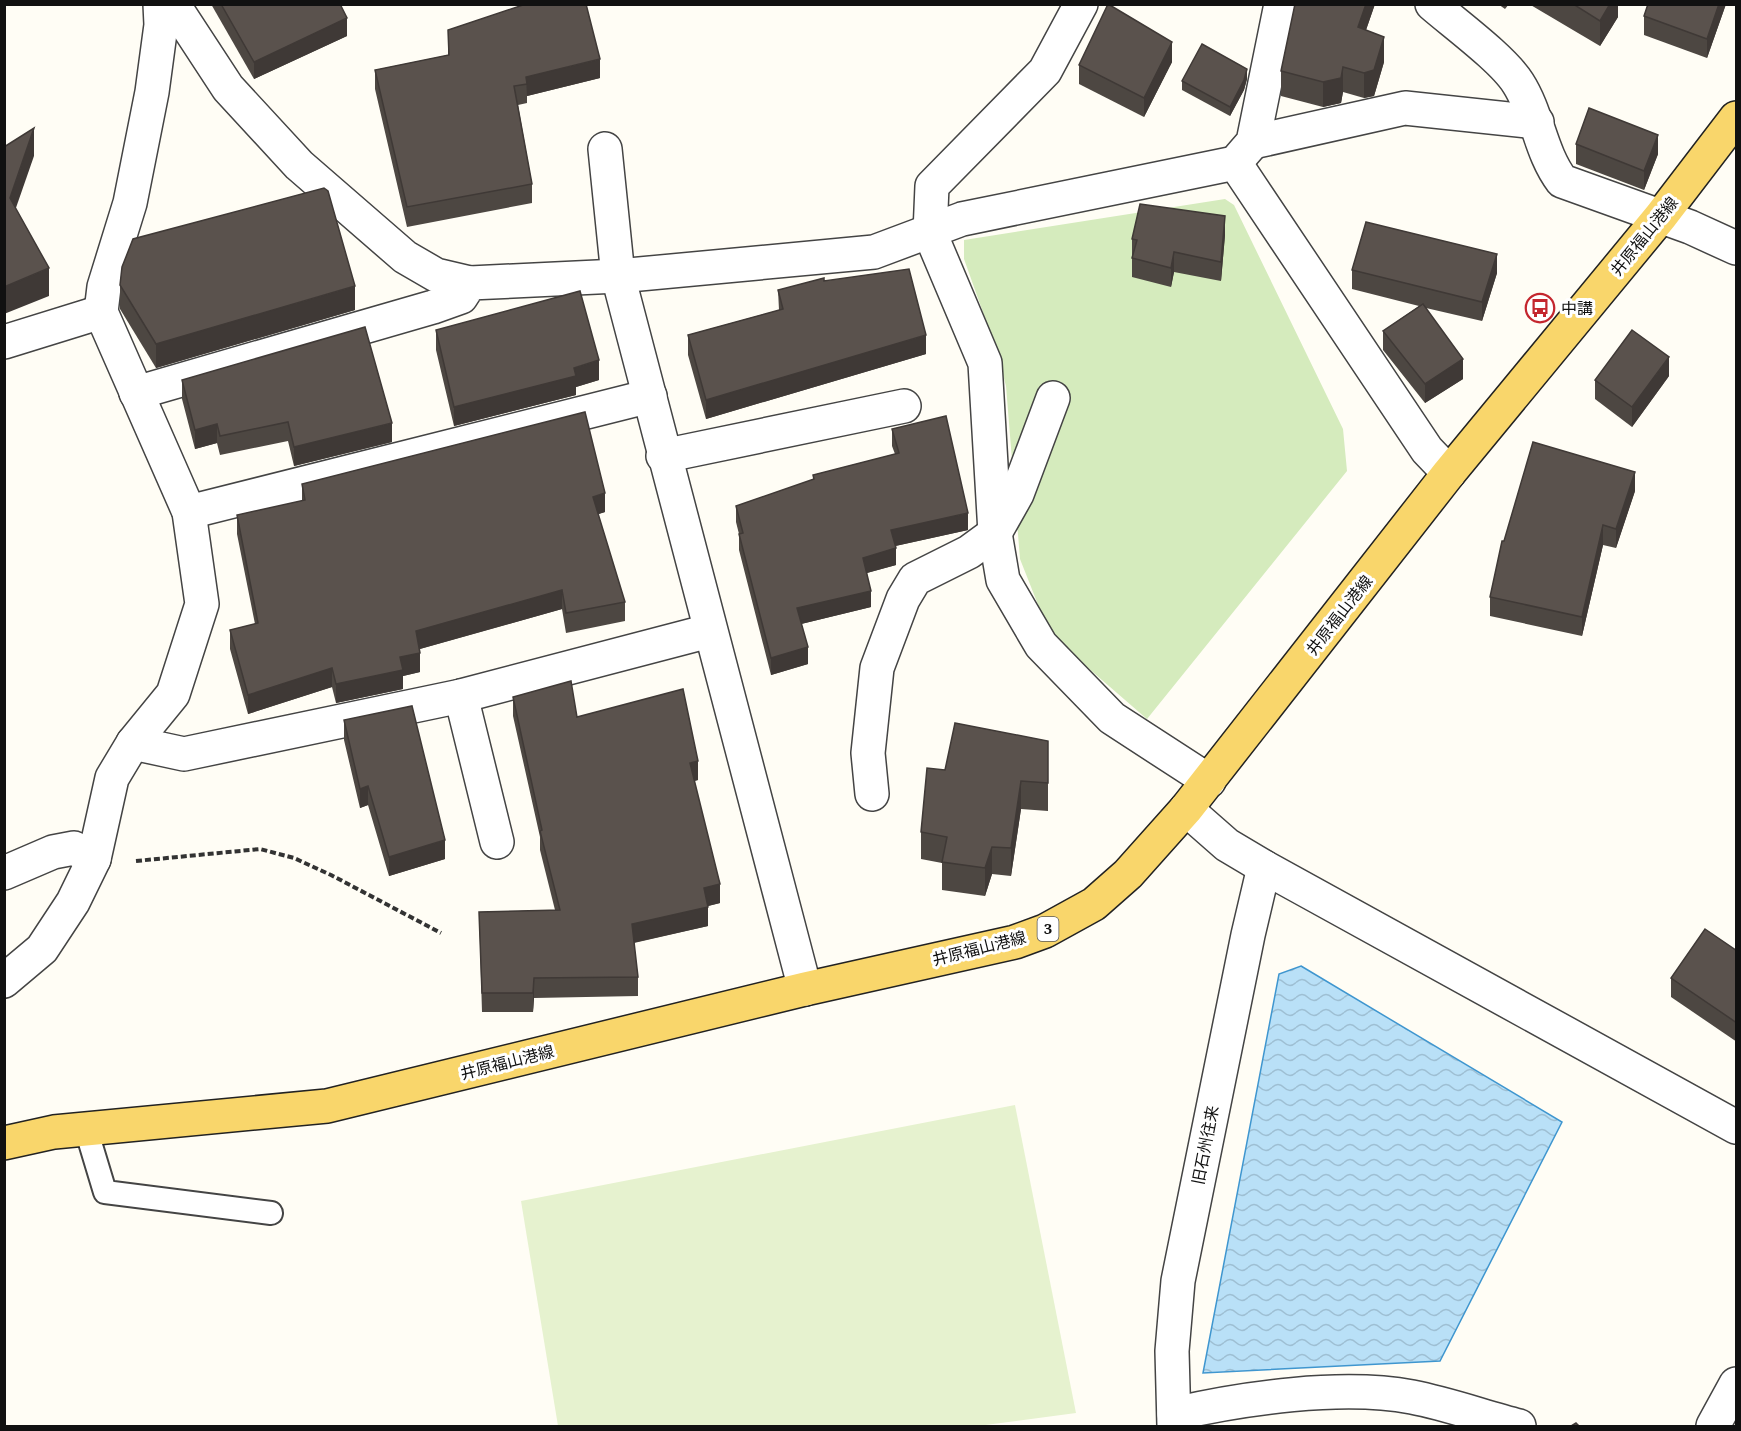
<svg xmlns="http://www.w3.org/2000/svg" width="1741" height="1431" viewBox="0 0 1741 1431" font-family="'Noto Serif','Noto Sans JP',serif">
<defs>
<pattern id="water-waves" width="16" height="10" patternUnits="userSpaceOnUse" patternTransform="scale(1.5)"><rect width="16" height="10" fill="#b9e0f7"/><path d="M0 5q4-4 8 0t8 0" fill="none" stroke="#9ebfd3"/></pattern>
</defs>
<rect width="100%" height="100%" fill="#fffdf5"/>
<!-- park -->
<polygon fill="#d5ebbd" points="1225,199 1234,205 1343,429 1347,471 1147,719 1050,635 1020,559 1006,386 995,346 964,259 964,240"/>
<!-- pitch -->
<polygon fill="#e6f2cf" points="1015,1105 1076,1413 978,1426 558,1426 521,1201"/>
<!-- water -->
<polygon fill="url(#water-waves)" stroke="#3f96cf" stroke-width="1.5" points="1301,966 1562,1122 1440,1361 1203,1373 1279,974"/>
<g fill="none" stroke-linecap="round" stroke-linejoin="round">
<!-- service casing -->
<g stroke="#444" stroke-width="26">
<polyline id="service" points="86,1129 105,1192 271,1213"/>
</g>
<!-- minor casing -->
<g stroke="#444" stroke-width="36">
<g id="minor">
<polyline points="173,4 228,88 299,165 405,257 436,275 470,283"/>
<polyline points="1081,4 1045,71 932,186 930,233 985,363 995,533 1003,580 1041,645 1112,718 1209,781"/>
<path d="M 1432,4 C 1455,24 1503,59 1518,83 C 1538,114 1540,152 1562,181 L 1690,227 L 1736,248"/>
<polyline points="1253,142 1405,108 1537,122"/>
<polyline points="605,149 618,276 805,989"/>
<polyline points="1240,157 1253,142 1281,4"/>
<polyline points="4,342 101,312"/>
<polyline points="136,393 433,307 461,297 470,283 618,276 874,252 962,219 1235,163 1427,450 1449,473"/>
<polyline points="663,456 904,406"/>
<polyline points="189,512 650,396"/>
<polyline points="461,696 497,842"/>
<polyline points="133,743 184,754 461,696 709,631"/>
<polyline points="872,794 868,753 877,668 903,599 915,579 969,552 995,533 1017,494 1053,398"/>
<polyline points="4,873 53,852 74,848 94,859"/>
<polyline points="4,981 42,949 73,902 94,859 112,778 133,743 173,694 202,604 189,512 101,312 104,287 130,203 152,92 161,25 160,4"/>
<path d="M 1174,1414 C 1243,1398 1342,1384 1412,1397 C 1448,1404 1484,1417 1519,1426"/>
<polyline points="1174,1426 1172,1351 1178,1281 1248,935 1264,867"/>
<polyline points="1713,1426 1736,1384"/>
</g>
</g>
<!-- tertiary casing -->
<g stroke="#444" stroke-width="36">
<polyline id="tertiary" points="1186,809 1227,845 1264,867 1736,1127"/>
</g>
<!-- primary casing -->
<g stroke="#222" stroke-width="36">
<polyline id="primary" points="4,1143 54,1132 327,1106 805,989 1015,942 1045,931 1094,904 1128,874 1186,809 1449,473 1661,216 1736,118"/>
</g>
<!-- path -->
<polyline stroke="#333" stroke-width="4" stroke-dasharray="6 3" stroke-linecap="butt" points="136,861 260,849 294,858 331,875 441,933"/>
<!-- service -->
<use href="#service" stroke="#fff" stroke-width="22"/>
<!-- minor -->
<use href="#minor" stroke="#fff" stroke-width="33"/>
<!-- tertiary -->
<use href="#tertiary" stroke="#fff" stroke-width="33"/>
<!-- primary -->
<use href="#primary" stroke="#f9d66b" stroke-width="33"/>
</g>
<!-- wall -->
<g fill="#4d4742">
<polygon points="211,4 340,4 347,36 254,79"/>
<polygon points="1295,4 1375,4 1366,30 1384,62 1374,96 1364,98 1343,92 1341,103 1323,107 1281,96 1281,71"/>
<polygon points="1498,4 1509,4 1505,9"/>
<polygon points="1529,4 1618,4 1618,17 1600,46"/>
<polygon points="1648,4 1726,4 1707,58 1644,35 1644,16"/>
<polygon points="448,30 600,78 527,96 527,103 518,105 532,184 532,203 407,227 375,89 375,70 448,55"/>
<polygon points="1172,62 1144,117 1079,84 1079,65"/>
<polygon points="1247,79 1244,90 1230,116 1182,90 1182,81"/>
<polygon points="1576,144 1658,154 1644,190 1576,164"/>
<polygon points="1225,235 1221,281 1174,272 1171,287 1132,277 1132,239"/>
<polygon points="1352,270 1497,273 1482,321 1426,308 1463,379 1425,403 1383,350 1383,331 1419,306 1352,289"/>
<polygon points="824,281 926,354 706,419 688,355 688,335 779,310 778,290"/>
<polygon points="120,285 355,310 156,368 120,309"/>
<polygon points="436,330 599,380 576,387 576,395 454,426 436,350"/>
<polygon points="1669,376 1632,427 1595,399 1595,380"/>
<polygon points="182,380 392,442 294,466 288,441 220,455 217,443 195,449 182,399"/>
<polygon points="892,429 968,530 895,546 896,565 867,573 871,607 801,624 808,664 771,675 739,550 739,534 736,522 736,506 813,480 813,475 895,454 892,446"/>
<polygon points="302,484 605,512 598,514 625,602 625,621 566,633 562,609 420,649 420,672 403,676 403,689 336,703 332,687 248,714 230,649 230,630 255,624 237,534 237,515 302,501"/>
<polygon points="1635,491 1616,548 1603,545 1582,636 1490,616 1490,597 1504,541"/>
<polygon points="513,697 577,717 698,780 694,781 720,903 708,906 708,926 634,943 638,977 638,996 534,998 533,1012 482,1012 479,912 555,910 540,850 540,837 513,716"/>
<polygon points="344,720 445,859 389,876 368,805 360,808 344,740"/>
<polygon points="1048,741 1048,811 1021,809 1011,876 992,874 985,896 942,890 942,863 921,859 921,832 945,770"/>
<polygon points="1737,951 1737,1042 1671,997 1671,978"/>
</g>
<!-- shaded-wall -->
<g fill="#3f3936">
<polygon points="1366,4 1375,4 1358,53 1358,27"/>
<polygon points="1610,4 1618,4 1618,17 1600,46 1600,21"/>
<polygon points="1719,4 1726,4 1707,58 1707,39"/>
<polygon points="347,18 347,36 254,79 254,62"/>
<polygon points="1384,37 1384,62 1374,96 1364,98 1364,73"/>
<polygon points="1172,42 1172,62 1144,117 1144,98"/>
<polygon points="600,59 600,78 527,96 526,77"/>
<polygon points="1343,67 1343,92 1341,103 1323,107 1323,82"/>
<polygon points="1247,69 1247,79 1244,90 1230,116 1230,107"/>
<polygon points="34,128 34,156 10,225 10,198"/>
<polygon points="1658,135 1658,154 1644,190 1644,171"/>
<polygon points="1225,216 1225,235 1221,281 1221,262"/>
<polygon points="1174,252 1174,272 1171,287 1171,268"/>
<polygon points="1497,254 1497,273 1482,321 1482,302"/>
<polygon points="49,268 49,296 4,314 4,287"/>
<polygon points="355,286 355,310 156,368 156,344"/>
<polygon points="926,335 926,354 706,419 706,400"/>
<polygon points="1669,357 1669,376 1632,427 1632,407"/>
<polygon points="1463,359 1463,379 1425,403 1425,384"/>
<polygon points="599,360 599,380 576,387 576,395 454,426 454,407"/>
<polygon points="392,423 392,442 294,466 294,447"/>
<polygon points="217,424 217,443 195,449 195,430"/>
<polygon points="1635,472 1635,491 1616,548 1616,529"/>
<polygon points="605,493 605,512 593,516 593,497"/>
<polygon points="968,513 968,530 891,547 891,530"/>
<polygon points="1603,525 1603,545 1582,636 1582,617"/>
<polygon points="896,548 896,565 863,574 863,558"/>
<polygon points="562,590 562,609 416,650 416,631"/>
<polygon points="871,591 871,607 797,625 797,608"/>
<polygon points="808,647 808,664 771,675 771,658"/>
<polygon points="420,653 420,672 403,676 403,689 336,703 336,684 400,657"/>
<polygon points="332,668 332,687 248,714 248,695"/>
<polygon points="698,761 698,780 690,782 690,763"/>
<polygon points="1021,781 1021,809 1011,876 1011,848"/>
<polygon points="368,786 368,805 360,808 360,789"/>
<polygon points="445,840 445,859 389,876 389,857"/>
<polygon points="992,847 992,874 985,896 985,868"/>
<polygon points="720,884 720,903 704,907 704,888"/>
<polygon points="708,907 708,926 632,943 632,924"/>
<polygon points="534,978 534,998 533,1012 533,993"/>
</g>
<!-- building -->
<g fill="#5a524d" stroke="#3f3936" stroke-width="1.5">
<polygon points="221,4 340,4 347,18 254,62"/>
<polygon points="526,4 586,4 600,59 526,77 527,84 514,86 532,184 407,207 375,70 449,55 448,30"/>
<polygon points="1108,4 1172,42 1144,98 1079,65"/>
<polygon points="1295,4 1366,4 1358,27 1384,37 1374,70 1364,73 1343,67 1341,78 1323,82 1281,71"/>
<polygon points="1573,4 1610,4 1600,21"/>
<polygon points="1648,4 1719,4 1707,39 1644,16"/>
<polygon points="1202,44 1247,69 1244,80 1230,107 1182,81"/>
<polygon points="1589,108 1658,135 1644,171 1576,144"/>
<polygon points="34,128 10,198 49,268 4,287 4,147"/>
<polygon points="324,188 328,191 355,286 156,344 120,285 122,267 133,239"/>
<polygon points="1140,204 1225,216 1221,262 1174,252 1171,268 1132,258 1137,240 1132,239"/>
<polygon points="1366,222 1497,254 1482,302 1352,270"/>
<polygon points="909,269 926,335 706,400 688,335 783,309 778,290 824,278 824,281"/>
<polygon points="580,291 599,360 574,368 576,376 454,407 436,330"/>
<polygon points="1423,304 1463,359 1425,384 1383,331"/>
<polygon points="365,327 392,423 294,447 288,422 220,436 217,424 195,430 182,380"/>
<polygon points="1632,330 1669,357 1632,407 1595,380"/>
<polygon points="585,412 605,493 593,497 625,602 566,613 562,590 416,631 420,653 400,657 403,670 336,684 332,668 248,695 230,630 258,623 237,515 305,500 302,484"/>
<polygon points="946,416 968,513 891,530 896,548 863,558 871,591 797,608 808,647 771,658 739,534 743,533 736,506 814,479 813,475 899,453 892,429"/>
<polygon points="1533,442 1635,472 1616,529 1603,525 1582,617 1490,597 1502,541 1504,541"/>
<polygon points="571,681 577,717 683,689 698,761 690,763 720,884 704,888 708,907 632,924 638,977 534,978 533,993 482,993 479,912 560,910 540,831 542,830 513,697"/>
<polygon points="412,706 445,840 389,857 368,786 360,789 344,720"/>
<polygon points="955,723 1048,741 1048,783 1021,781 1011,848 992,847 985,868 942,862 947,837 921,832 927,768 945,770"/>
<polygon points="1705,929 1737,951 1737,1023 1671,978"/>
<polygon points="1576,1423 1579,1426 1571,1426"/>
</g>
<!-- icons -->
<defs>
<g id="bus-ring" transform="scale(1.5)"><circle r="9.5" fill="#fff" stroke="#c4262e" stroke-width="1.5"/><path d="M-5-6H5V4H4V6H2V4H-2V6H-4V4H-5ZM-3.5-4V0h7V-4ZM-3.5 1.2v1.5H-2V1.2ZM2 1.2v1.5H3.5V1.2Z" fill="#c4262e"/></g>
</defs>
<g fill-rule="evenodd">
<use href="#bus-ring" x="1540" y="308"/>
</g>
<g text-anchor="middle" stroke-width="6" stroke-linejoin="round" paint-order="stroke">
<!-- shield labels -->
<rect fill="#fff" stroke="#585858" stroke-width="1.5" x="1037.5" y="917" width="21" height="24" rx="4.5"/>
<g font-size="15" font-weight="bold" fill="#111">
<text x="1048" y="934">3</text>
</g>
<!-- street labels -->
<g font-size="16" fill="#111" stroke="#fff">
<text transform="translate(1644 236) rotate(-51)" y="6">井原福山港線</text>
<text transform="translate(1339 615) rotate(-52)" y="6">井原福山港線</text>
<text transform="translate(979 948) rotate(-14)" y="6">井原福山港線</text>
<text transform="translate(507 1062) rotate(-14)" y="6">井原福山港線</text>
<text transform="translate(1205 1145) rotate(-79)" y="6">旧石州往来</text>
</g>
<!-- poi labels -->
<g font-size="16" fill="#111" stroke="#fff" text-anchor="start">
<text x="1561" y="314">中講</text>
</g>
</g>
<!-- border -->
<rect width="1741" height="1431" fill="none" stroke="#111111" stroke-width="12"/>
</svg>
